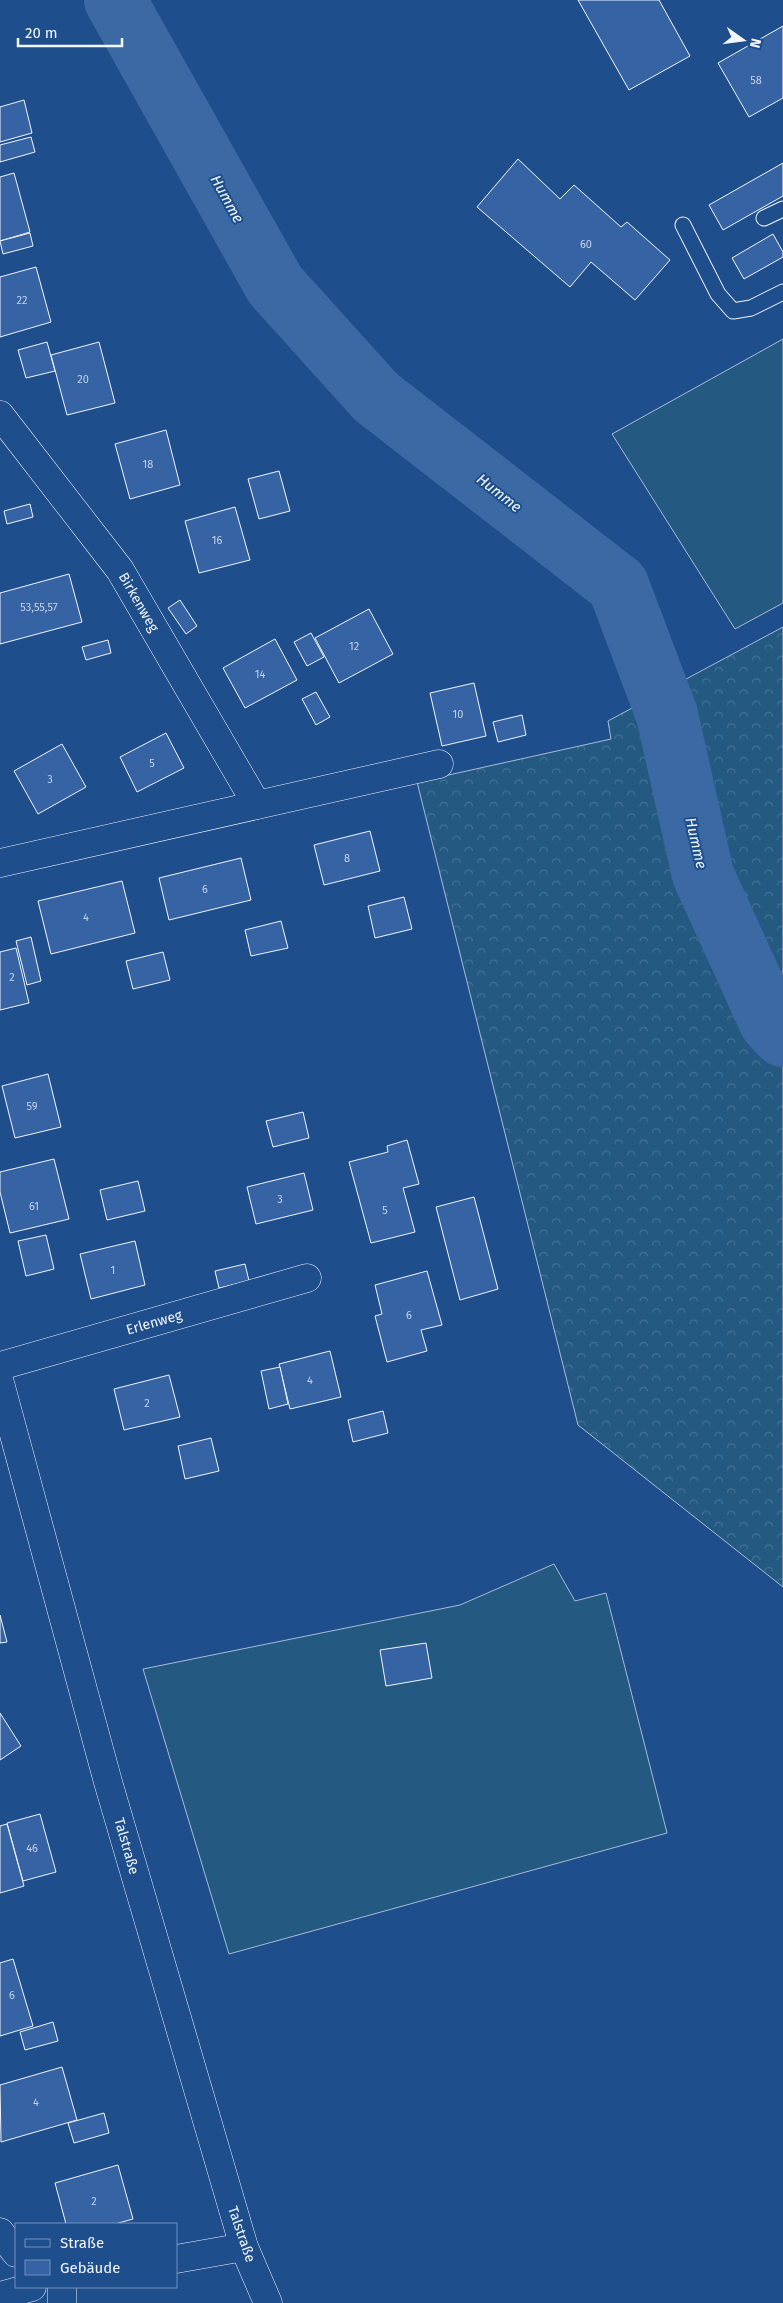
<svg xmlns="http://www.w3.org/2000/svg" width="783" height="2303" viewBox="0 0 783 2303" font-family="'Fira Sans',sans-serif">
<defs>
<pattern id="forest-crowns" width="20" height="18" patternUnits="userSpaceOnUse" patternTransform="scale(1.25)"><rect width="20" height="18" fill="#245a82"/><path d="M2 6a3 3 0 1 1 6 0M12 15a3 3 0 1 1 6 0" fill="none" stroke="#447295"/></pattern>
</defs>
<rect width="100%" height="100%" fill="#1f4e8c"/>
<!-- grass -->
<g fill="#245a82" stroke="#a8bbd7">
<polygon points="783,339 783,603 735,629 612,434"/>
<polygon points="554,1564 575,1601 606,1593 667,1833 229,1954 143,1669 460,1605"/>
</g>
<!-- forest -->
<polygon fill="url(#forest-crowns)" stroke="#a8bbd7" points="783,627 783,1587 578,1425 417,782 611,739 608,721"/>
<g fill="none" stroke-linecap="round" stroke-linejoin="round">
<!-- river -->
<polyline stroke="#3b69a3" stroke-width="62" points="115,0 275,285 376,397 618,585 667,715 703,875 770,1022 783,1036"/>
</g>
<!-- building -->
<g fill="#3563a3" stroke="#f2f6ff">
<polygon points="578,0 659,0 690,56 629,90"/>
<polygon points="783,26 783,98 749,117 718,63"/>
<polygon points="24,100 32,133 0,142 0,107"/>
<polygon points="31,137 35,152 0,162 0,145"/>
<polygon points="518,159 560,199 574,185 621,227 627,222 670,260 635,300 591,262 570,287 477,207"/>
<polygon points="783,163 783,196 723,230 709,205"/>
<polygon points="14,173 30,232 0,241 0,177"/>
<polygon points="30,233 33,246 3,254 0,241"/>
<polygon points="773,234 783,252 783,257 744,279 732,258"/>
<polygon points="36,267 51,322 0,337 0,277"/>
<polygon points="47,342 55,371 26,378 18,350"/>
<polygon points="99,342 115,403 67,415 51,355"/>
<polygon points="166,430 180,485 130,499 115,444"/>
<polygon points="279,471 290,511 259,519 248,479"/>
<polygon points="30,504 33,517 7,524 4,511"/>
<polygon points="235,507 250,560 199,573 185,521"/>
<polygon points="69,574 82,622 0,644 0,593"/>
<polygon points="180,600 197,626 186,634 168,608"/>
<polygon points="369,609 393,654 339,683 315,638"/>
<polygon points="311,633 324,657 307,666 294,642"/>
<polygon points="275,639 297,680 245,708 223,668"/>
<polygon points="108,640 111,653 86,660 82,647"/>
<polygon points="474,683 486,736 442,746 430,693"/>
<polygon points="316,692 330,717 316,725 302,699"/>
<polygon points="522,715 526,735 498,742 493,722"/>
<polygon points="166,733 184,768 137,792 120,757"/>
<polygon points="62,744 86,787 38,814 14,771"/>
<polygon points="370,831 380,871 324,885 314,845"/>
<polygon points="241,858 251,900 169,920 159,878"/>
<polygon points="122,881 135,933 51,954 38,901"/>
<polygon points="404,897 412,929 375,938 368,906"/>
<polygon points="281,921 288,948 251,956 245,930"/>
<polygon points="31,937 41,981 27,985 16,941"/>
<polygon points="16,948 29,1003 0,1010 0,952"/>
<polygon points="163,952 170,980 133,989 126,961"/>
<polygon points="48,1074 61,1127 15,1138 2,1086"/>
<polygon points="303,1112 309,1138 273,1147 266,1121"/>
<polygon points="407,1140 419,1184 403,1188 415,1232 371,1243 349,1162 388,1152 387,1146"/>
<polygon points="54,1159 69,1219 10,1233 0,1192 0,1172"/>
<polygon points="304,1173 313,1210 256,1224 247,1187"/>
<polygon points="138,1181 145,1211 107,1220 100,1190"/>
<polygon points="474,1197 498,1289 460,1300 436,1207"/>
<polygon points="46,1235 54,1269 26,1276 18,1241"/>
<polygon points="135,1241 145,1285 91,1299 80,1254"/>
<polygon points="245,1264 249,1281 219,1288 215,1271"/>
<polygon points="427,1271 442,1325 421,1330 427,1351 387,1362 375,1316 382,1314 375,1285"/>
<polygon points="330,1351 341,1397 290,1409 279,1364"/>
<polygon points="280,1367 288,1404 269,1409 261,1371"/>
<polygon points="169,1375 180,1417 124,1430 114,1389"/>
<polygon points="383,1411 388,1433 353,1442 348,1420"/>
<polygon points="211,1438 219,1471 185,1479 178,1446"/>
<polygon points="0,1615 7,1642 0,1643"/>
<polygon points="426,1643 432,1678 386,1686 380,1650"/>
<polygon points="0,1713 21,1746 0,1760"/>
<polygon points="40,1814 56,1872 23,1881 7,1823"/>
<polygon points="7,1824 24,1886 0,1893 0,1826"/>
<polygon points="13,1959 33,2026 0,2036 0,1963"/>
<polygon points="53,2022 58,2041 25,2050 20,2032"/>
<polygon points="62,2067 77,2120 1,2142 0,2085"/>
<polygon points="104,2113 109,2133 74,2143 68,2123"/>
<polygon points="118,2165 133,2219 115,2224 66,2224 55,2183"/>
</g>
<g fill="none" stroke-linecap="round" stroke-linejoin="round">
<!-- lane casing -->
<g stroke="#f2f6ff" stroke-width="17">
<g id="lane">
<polyline points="764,218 783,209"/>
<polyline points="683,225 718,294 733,311 751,308 783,292"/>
</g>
</g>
<!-- street casing -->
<g stroke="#f2f6ff" stroke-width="29">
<g id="street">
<polyline points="0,415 120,570 257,805"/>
<polyline points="0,863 439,764"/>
<polyline points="0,1366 307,1278"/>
<polyline points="0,2232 16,2253"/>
<polyline points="176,2259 244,2247"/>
<polyline points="62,2287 62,2303"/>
<polyline points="0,2296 32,2287"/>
</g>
</g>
<!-- secondary casing -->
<g stroke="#f2f6ff" stroke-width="29">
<polyline id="secondary" points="0,1383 108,1782 244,2247 268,2303"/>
</g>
<!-- lane -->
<use href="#lane" stroke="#1f4e8c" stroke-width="15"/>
<!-- street -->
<use href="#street" stroke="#1f4e8c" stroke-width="28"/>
<!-- secondary -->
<use href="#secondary" stroke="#1f4e8c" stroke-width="28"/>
</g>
<g text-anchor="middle" stroke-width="4" stroke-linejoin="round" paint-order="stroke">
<!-- number labels -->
<g font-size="11" fill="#c3d1e8">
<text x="756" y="84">58</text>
<text x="586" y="248">60</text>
<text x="22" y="304">22</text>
<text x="83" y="383">20</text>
<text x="148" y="468">18</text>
<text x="217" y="544">16</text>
<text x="39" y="611">53,55,57</text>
<text x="354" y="650">12</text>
<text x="260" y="678">14</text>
<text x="458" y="718">10</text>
<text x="152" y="767">5</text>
<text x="50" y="783">3</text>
<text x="347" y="862">8</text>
<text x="205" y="893">6</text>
<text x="86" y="921">4</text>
<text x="12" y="981">2</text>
<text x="32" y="1110">59</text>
<text x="280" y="1203">3</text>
<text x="34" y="1210">61</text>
<text x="385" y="1214">5</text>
<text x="113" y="1274">1</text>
<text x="409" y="1319">6</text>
<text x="310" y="1384">4</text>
<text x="147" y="1407">2</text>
<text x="32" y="1852">46</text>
<text x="12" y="1999">6</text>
<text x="36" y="2106">4</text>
<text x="94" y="2205">2</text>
</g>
<!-- street labels -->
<g font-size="14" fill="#f2f6ff" stroke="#1f4e8c">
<text transform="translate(139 602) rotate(60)" y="5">Birkenweg</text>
<text transform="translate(154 1322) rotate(-16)" y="5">Erlenweg</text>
<text transform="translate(127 1846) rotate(74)" y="5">Talstraße</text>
<text transform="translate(242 2234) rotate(71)" y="5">Talstraße</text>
</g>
<!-- water labels -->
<g font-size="15" font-style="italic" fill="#f2f6ff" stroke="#1f4e8c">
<text transform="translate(227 199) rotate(61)" y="5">Humme</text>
<text transform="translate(499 493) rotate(38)" y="5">Humme</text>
<text transform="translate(696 843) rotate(77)" y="5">Humme</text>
</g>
</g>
<!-- legend -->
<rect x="15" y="2223" width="162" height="65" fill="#1f4e8c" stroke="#7391ba"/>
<rect x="25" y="2239" width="25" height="8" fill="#1f4e8c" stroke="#7391ba"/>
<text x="60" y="2248" font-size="15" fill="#f2f6ff">Straße</text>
<rect x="25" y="2260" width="25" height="15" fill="#3563a3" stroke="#7391ba"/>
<text x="60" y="2273" font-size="15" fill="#f2f6ff">Gebäude</text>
<!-- north arrow -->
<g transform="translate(743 40) rotate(104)" stroke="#1f4e8c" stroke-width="4" paint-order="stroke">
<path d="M0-4L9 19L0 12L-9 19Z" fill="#f2f6ff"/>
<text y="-8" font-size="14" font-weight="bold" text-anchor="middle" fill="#f2f6ff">N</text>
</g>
<!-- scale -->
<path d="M18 38v8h104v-8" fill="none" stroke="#f2f6ff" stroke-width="2.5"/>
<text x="25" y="38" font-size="15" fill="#f2f6ff" stroke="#1f4e8c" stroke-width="4" paint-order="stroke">20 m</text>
</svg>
